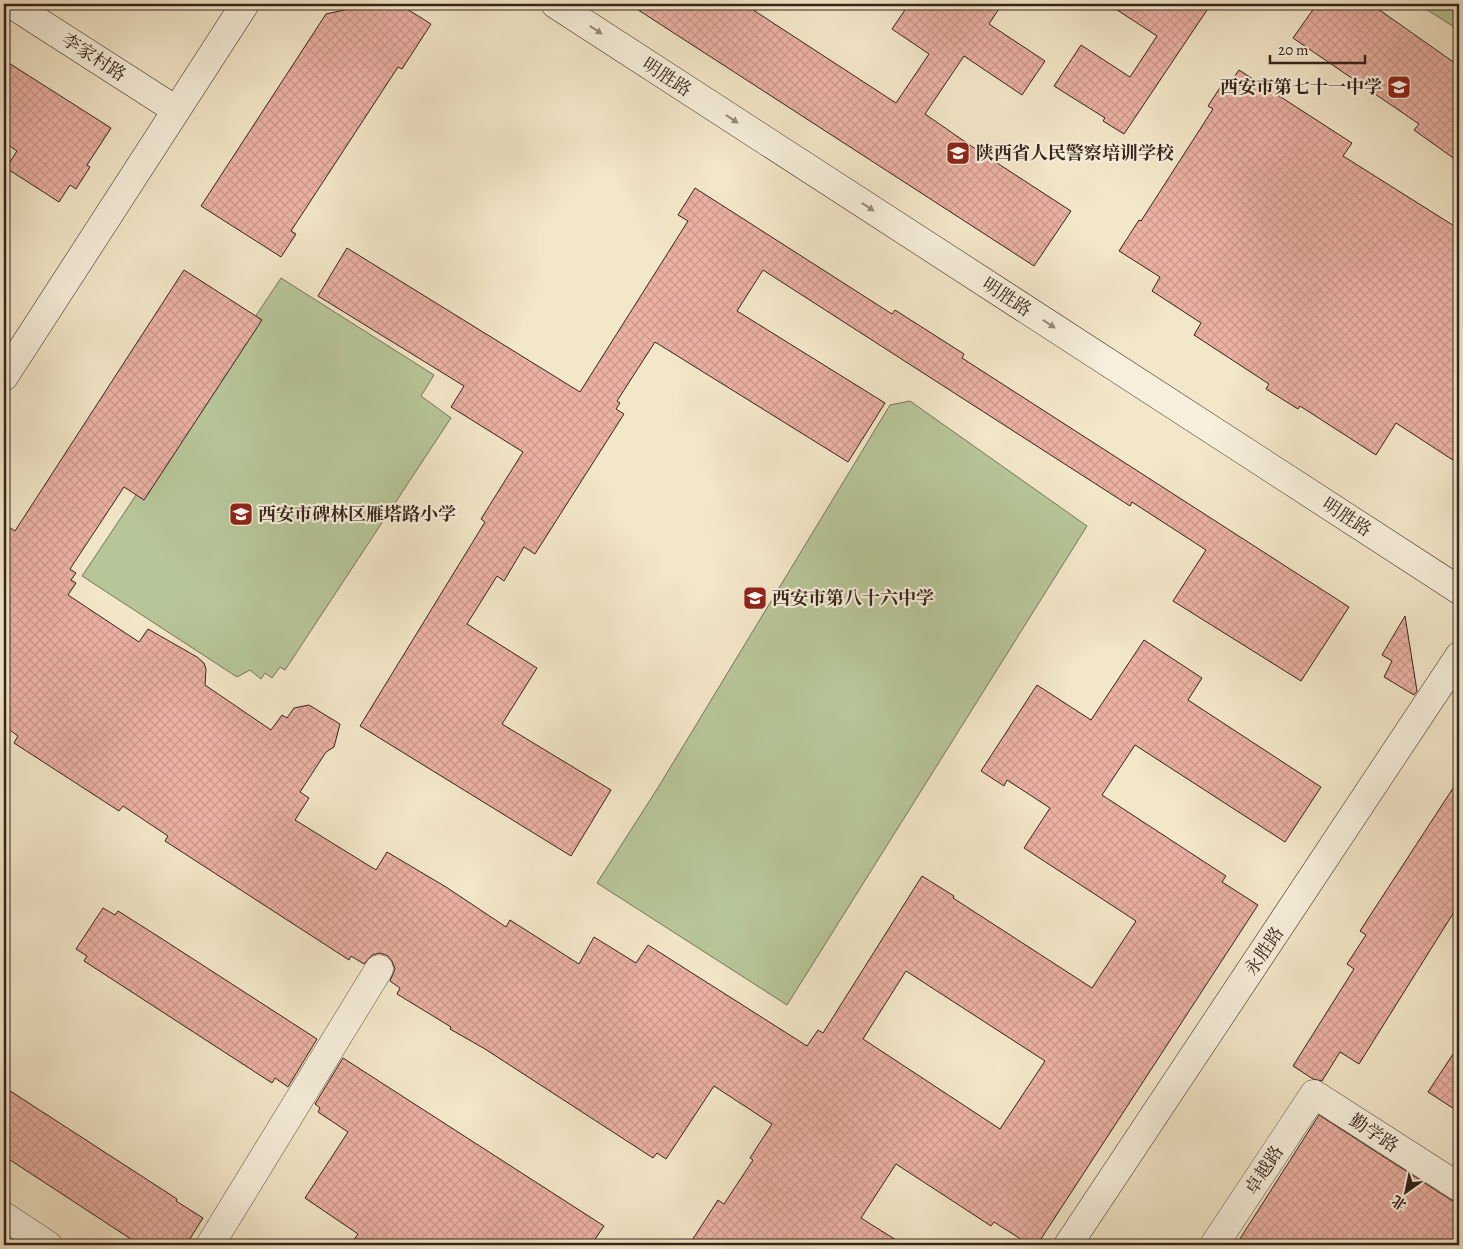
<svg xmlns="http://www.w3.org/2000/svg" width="1463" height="1249" viewBox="0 0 1463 1249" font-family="Alegreya,'Noto Serif SC',serif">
<defs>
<pattern id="building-cross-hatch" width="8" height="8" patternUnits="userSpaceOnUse" patternTransform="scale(1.25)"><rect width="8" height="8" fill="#ebb1a3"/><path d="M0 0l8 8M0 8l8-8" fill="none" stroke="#ca988c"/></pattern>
</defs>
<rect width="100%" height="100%" fill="#f3e7c9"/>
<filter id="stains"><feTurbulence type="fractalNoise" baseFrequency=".004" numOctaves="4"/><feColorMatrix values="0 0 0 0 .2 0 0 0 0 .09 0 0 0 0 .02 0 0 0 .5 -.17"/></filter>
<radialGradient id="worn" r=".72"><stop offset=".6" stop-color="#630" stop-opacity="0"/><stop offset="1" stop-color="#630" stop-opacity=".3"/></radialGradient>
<!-- pitch -->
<g fill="#b7c699" stroke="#76755a">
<polygon points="1423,4 1459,4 1459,30 1421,6"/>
<polygon points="281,278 434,375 421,396 451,418 285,670 280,667 272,678 265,673 261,679 250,670 237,677 82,576"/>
<polygon points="910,401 1087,526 787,1005 597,883 659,786 890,405"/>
</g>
<!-- building -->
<g fill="url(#building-cross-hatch)" stroke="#35241b" fill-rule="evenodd">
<polygon points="372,4 399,4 431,24 402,69 398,67 291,231 296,234 281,257 201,206 326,14"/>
<polygon points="629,4 744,4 896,103 929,54 892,29 909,4 1002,4 989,24 1045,61 1022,95 964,56 925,114 977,150 1071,211 1034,266"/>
<polygon points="1108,4 1211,4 1124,134 1103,121 1105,118 1054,86 1081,45 1130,77 1157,36"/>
<polygon points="1317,4 1371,4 1459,66 1459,162 1414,130 1419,124 1293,38"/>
<polygon points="4,60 111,128 87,165 90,167 76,189 70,185 59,202 6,168 17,151 4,142"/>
<polygon points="1239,70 1352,143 1343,156 1459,229 1459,464 1396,423 1376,455 1300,406 1298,409 1266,389 1269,384 1194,335 1201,323 1152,291 1160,277 1119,251 1139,220 1141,221 1213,109 1208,106 1225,80 1230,83"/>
<polygon points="695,188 892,314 895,310 964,354 962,358 1349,607 1301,681 1173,601 1206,550 1132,502 1130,506 763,270 737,311 885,403 848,462 655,342 617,401 620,403 616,409 624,414 535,554 524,547 504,581 497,576 467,624 537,668 502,724 611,790 571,856 360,726 485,522 481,519 523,452 451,407 464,386 318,296 347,248 580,392 688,221 678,215"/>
<path d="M 184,270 L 262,320 L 144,500 L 124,487 L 70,569 L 76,573 L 71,580 L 76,583 L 68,595 L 139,642 L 148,629 L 197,657 L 204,663 L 206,669 L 205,685 L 271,730 L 282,715 L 287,718 L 294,708 L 309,705 L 340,724 L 334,747 L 326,752 L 300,792 L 309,798 L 295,820 L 376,870 L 387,852 L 446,887 L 506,927 L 510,920 L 579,964 L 594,937 L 636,963 L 648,945 L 807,1046 L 818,1030 L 823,1033 L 922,876 L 954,896 L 953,898 L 1092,988 L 1136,921 L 1024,848 L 1050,808 L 1007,780 L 1004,786 L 981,771 L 1037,685 L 1091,720 L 1144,640 L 1202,678 L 1188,700 L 1321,787 L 1285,842 L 1135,745 L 1102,795 L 1226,876 L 1222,882 L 1258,905 L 1037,1245 L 1030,1245 L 994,1222 L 991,1226 L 896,1164 L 861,1218 L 904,1245 L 689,1245 L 718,1200 L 724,1204 L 753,1160 L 750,1158 L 772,1124 L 714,1086 L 666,1159 L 657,1153 L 653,1158 L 485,1049 L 450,1029 L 451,1027 L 397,994 L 400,988 L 390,981 L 395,969 L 392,961 L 388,956 L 380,953 L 372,955 L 364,964 L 351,956 L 349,960 L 165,841 L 168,836 L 123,806 L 119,811 L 14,743 L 18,736 L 4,726 L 4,524 L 15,531 ZM 906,971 L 1045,1061 L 1000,1129 L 863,1039 Z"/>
<polygon points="1405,616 1417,691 1414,695 1384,677 1392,661 1382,655"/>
<polygon points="1459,779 1459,904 1359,1064 1340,1052 1322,1081 1313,1079 1293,1066 1354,969 1347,964 1366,935 1360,931"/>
<polygon points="103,908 115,915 118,911 156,935 317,1039 288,1087 275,1078 272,1083 84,961 87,956 76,949"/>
<polygon points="1459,1045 1459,1112 1428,1092"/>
<polygon points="343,1058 604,1226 591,1245 350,1245 358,1234 305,1198 348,1132 318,1112 320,1108 315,1104"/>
<polygon points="4,1087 177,1199 176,1201 203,1218 186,1245 140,1245 4,1156"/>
<polygon points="1319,1115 1451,1200 1459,1202 1459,1245 1236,1245"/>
</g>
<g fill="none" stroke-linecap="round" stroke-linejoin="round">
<!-- street casing -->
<g stroke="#645546" stroke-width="29">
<g id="street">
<polyline points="210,1245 379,969"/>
<polyline points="1214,1245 1314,1094 1459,1187"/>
</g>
</g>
<!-- secondary casing -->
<g stroke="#35241b" stroke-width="29">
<g id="secondary">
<polyline points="11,4 176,110"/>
<polyline points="555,4 1459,590"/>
<polyline points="4,377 245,4"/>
<polyline points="4,1216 48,1245"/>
<polyline points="1068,1245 1459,656"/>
</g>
</g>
<!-- street -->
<use href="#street" stroke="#f7efdc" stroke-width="28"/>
<!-- secondary -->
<use href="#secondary" stroke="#f7efdc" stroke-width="28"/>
</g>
<!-- one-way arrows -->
<defs><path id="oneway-solid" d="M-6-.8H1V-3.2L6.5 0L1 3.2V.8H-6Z" transform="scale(1.25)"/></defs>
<g fill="#968a7c">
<use href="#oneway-solid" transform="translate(596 30) rotate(33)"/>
<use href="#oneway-solid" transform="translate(732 119) rotate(33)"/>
<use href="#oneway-solid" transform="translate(868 207) rotate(33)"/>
<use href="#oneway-solid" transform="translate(1049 324) rotate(33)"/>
</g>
<!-- icons -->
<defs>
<g id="school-square" transform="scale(1.25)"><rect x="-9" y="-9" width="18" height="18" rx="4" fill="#8f2418" stroke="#f7efdc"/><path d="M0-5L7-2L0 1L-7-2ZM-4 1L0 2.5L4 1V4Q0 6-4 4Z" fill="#fff"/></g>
</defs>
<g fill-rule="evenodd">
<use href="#school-square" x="1399" y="87"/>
<use href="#school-square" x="958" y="153"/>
<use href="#school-square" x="241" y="514"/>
<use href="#school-square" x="755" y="598"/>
</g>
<g text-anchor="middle" stroke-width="4.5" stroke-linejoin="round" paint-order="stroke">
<!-- street labels -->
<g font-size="18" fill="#35241b" stroke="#f7efdc">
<text transform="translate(94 57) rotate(33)" y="6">李家村路</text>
<text transform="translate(667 77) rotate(33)" y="6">明胜路</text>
<text transform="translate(1007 297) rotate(33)" y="6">明胜路</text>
<text transform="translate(1347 517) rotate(33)" y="6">明胜路</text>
<text transform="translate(1264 951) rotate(-56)" y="6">永胜路</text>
<text transform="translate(1374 1133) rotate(33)" y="6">勤学路</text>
<text transform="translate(1264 1170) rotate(-57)" y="6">卓越路</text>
</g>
<!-- poi labels -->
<g font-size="18" font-weight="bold" fill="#35241b" stroke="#f7efdc" text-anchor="start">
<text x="1382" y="93" text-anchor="end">西安市第七十一中学</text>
<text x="976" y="159">陕西省人民警察培训学校</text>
<text x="258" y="520">西安市碑林区雁塔路小学</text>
<text x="772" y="604">西安市第八十六中学</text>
</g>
</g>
<!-- margin -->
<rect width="1463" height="1249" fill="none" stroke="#f3e7c9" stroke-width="20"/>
<rect x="5" y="5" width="1453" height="1239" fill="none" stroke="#35241b" stroke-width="2.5"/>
<rect x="10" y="10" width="1443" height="1229" fill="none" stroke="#35241b"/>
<!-- north arrow -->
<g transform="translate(1406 1192) rotate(213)" stroke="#f7efdc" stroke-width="4" paint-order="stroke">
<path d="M0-4L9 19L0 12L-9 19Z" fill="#35241b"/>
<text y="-8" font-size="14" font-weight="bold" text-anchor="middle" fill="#35241b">北</text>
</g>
<!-- scale -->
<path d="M1270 55v8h95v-8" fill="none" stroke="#35241b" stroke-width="2.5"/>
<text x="1278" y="55" font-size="15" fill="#35241b" stroke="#f7efdc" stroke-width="4" paint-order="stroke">20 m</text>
<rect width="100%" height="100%" filter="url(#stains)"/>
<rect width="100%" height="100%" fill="url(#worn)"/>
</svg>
